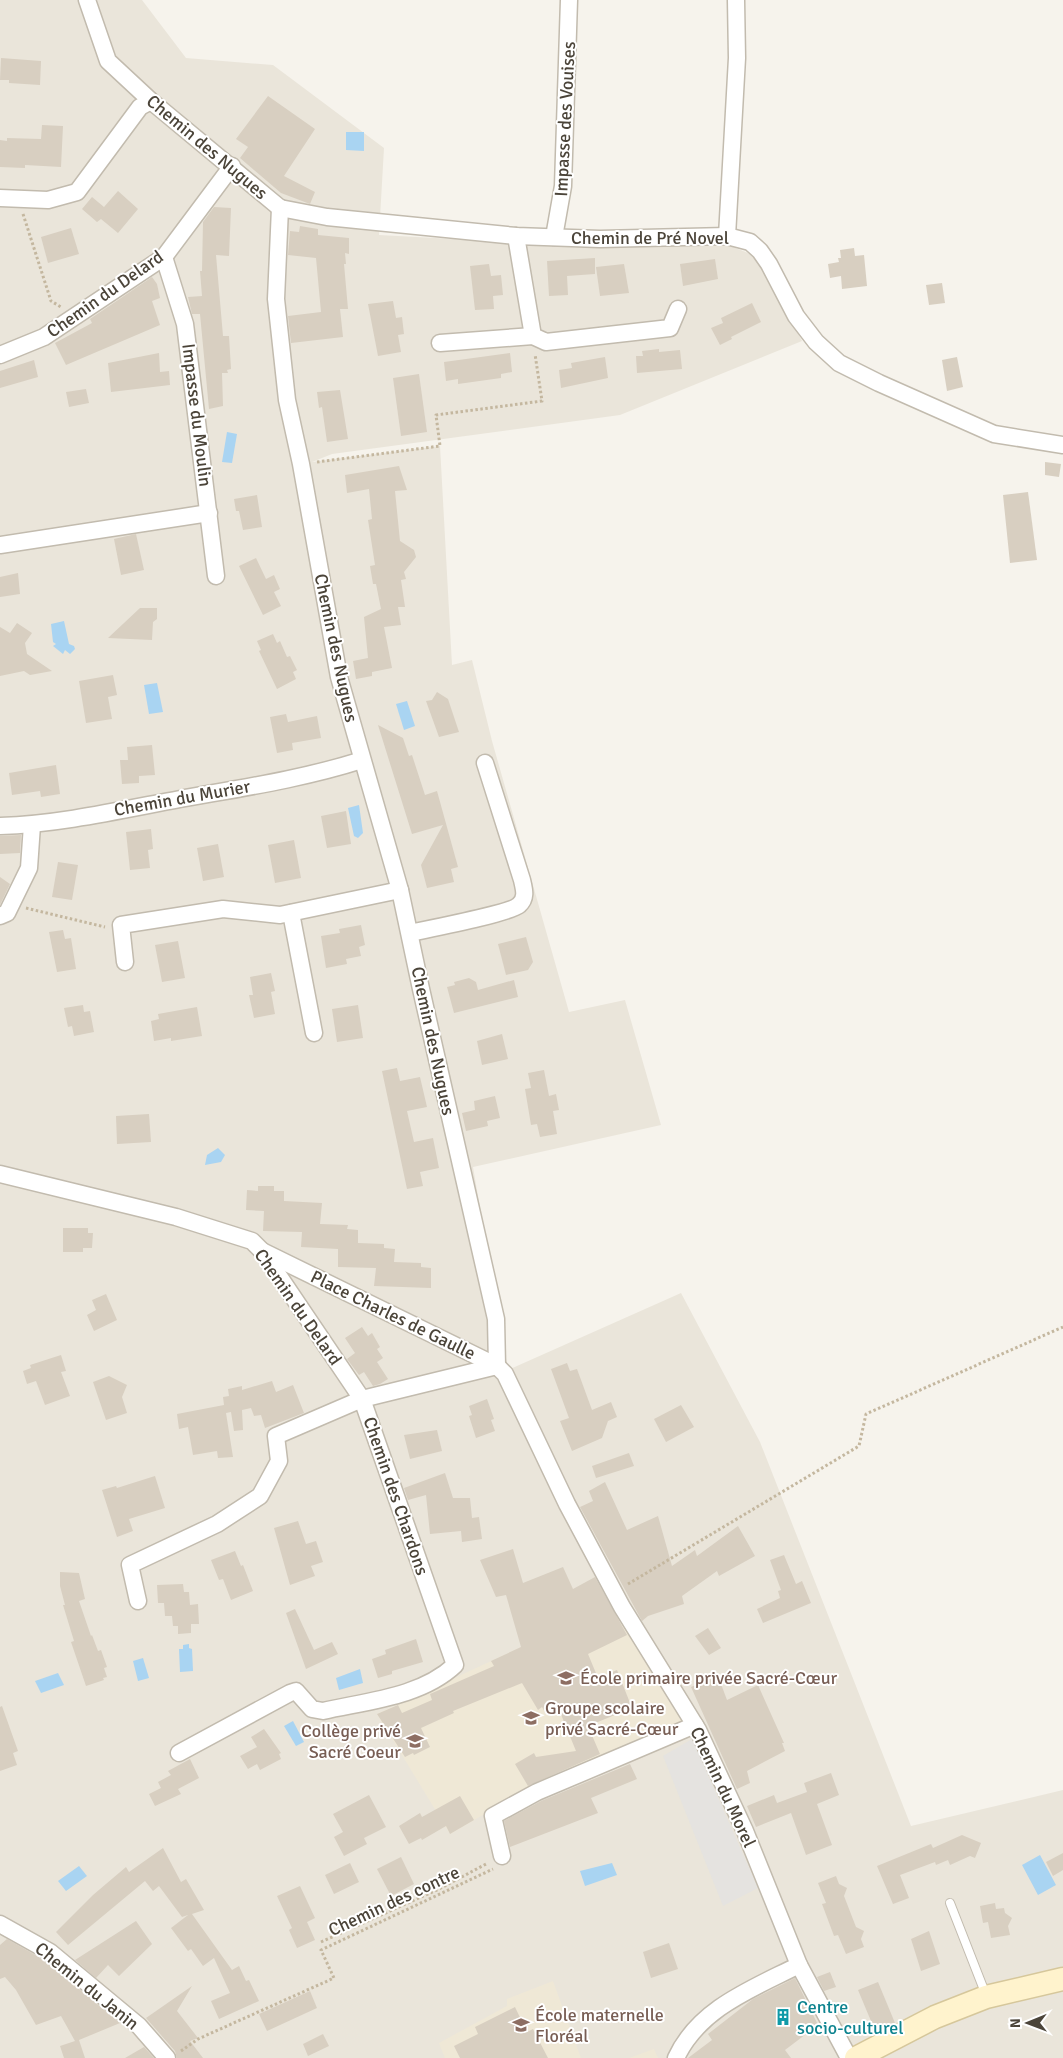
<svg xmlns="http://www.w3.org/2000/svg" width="1063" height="2058" viewBox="0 0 1063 2058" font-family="Signika,sans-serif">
<rect width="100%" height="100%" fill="#f6f3ec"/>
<!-- residential -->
<polygon fill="#eae5da" points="0,0 142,0 186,58 273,65 384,148 379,235 564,245 723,243 748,253 762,263 802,341 620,415 332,454 312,462 440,446 452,665 472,660 492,741 569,1012 625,1000 661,1125 473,1167 508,1370 681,1293 760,1442 911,1826 1063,1790 1063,2058 0,2058"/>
<!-- education -->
<g fill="#efe8d6">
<polygon points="610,1606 613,1606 686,1722 550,1776 450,1834 377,1714"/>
<polygon points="553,1981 581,2058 445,2058 439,2043 507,2006 507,1999"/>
<polygon points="654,2049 658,2058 629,2058"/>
</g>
<!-- parking -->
<polygon fill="#e5e3e0" points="692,1739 758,1888 723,1906 663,1756"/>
<!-- water -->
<g fill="#a9d4f2">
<polygon points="346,132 364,132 364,151 346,150"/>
<polygon points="227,432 237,434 232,463 222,462"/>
<polygon points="64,621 69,644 74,646 75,649 70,654 65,650 63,654 53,646 56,644 53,642 51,624"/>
<polygon points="157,683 163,712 149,714 144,685"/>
<polygon points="407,701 415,726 404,730 396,704"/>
<polygon points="359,805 363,833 358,838 354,836 348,808"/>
<polygon points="218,1148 225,1155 221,1162 205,1165 207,1155"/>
<polygon points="189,1644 189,1648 192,1649 193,1671 180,1672 179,1649 183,1649 183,1645"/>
<polygon points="143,1658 149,1678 138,1681 133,1661"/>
<polygon points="360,1669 363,1683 339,1690 336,1678"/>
<polygon points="58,1673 64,1685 41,1693 35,1681"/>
<polygon points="293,1721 304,1742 296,1746 284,1726"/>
<polygon points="1040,1855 1056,1885 1038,1895 1022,1865"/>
<polygon points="612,1863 617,1875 585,1886 580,1871"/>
<polygon points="79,1866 87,1876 66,1891 58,1881"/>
</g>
<!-- building -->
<g fill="#d8cfc1">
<polygon points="1,58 41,61 40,85 9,83 9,80 0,80"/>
<polygon points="268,96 315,129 284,176 315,192 310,204 281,193 240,158 248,147 236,139"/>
<polygon points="42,125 63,126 61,167 25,165 25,168 0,167 0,140 7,141 7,138 41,139"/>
<polygon points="118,191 138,209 118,233 101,219 97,222 82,209 92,197 104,207"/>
<polygon points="214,207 231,208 229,256 216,255 223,336 229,336 231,369 227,370 228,373 222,373 223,406 209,409 200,314 192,314 188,297 202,296 200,271 202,271 203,222"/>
<polygon points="300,226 318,229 318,235 349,238 349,254 345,253 346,264 344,264 348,309 340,309 343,337 291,343 288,316 321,312 316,258 288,255 290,231 299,232"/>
<polygon points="71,228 79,254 48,263 41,237"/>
<polygon points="854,248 855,256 864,255 867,286 842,289 841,276 830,278 828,264 839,262 838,258 841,258 840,250"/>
<polygon points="595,258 595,274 567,276 568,295 549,296 547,261"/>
<polygon points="715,259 718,279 683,286 680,264"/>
<polygon points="489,264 491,276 501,275 503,295 493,296 494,309 475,310 470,266"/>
<polygon points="624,264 629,293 600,296 596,267"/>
<polygon points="152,277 157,284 160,298 152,301 160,325 66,365 55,343 92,323 90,319"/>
<polygon points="942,283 945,303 929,305 926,285"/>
<polygon points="393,301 396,318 402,317 404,334 398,335 401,352 378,356 368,304"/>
<polygon points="752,303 761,322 731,337 732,339 720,345 711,328 723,323 721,318"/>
<polygon points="659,349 659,352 680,350 682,369 637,373 636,356 643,356 642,351"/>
<polygon points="159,353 160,372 169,371 170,385 111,392 108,363"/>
<polygon points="510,353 512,372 501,374 501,378 458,384 458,379 446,381 444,362"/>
<polygon points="605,357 608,378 561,388 559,370 572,368 571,363"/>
<polygon points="957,357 963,387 947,391 942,360"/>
<polygon points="34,360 38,377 0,388 0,371"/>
<polygon points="419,374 427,432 401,436 393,378"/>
<polygon points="86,389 89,403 69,407 66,392"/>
<polygon points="340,390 348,439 327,442 322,407 319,408 317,392"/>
<polygon points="1045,462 1061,464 1059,477 1045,475"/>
<polygon points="399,466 407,490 395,491 400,541 414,550 416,557 404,572 406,579 401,580 405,607 398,607 401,625 384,627 392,668 372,672 372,676 356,679 353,661 368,658 364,617 381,609 376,584 373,584 370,566 375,565 368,520 372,519 369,489 347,493 345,475"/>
<polygon points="1028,492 1037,560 1010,563 1003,495"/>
<polygon points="257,495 262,527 243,530 239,511 236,511 234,499"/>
<polygon points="136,534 144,570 121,575 114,539"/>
<polygon points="256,558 266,579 274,575 280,589 274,592 281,606 263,615 239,566"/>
<polygon points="18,573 20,594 0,597 0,577"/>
<polygon points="140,608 157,608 157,619 153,622 152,640 108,638"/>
<polygon points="17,623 32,633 25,643 27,654 52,671 30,675 24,671 0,676 0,627 10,633"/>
<polygon points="273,634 277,643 280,641 287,657 290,656 297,670 293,672 296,679 277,689 259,651 261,650 257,641"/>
<polygon points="113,675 117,695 108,697 112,719 86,723 79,681"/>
<polygon points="437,692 448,699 459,732 439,737 426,701 432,700"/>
<polygon points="286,714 288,722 317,716 321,738 292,743 293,750 277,753 270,717"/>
<polygon points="378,725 403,738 409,756 412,755 425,795 437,791 458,867 451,869 454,882 427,888 421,865 443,825 412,834"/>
<polygon points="152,745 155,775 139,776 139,783 122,784 120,760 128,760 127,747"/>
<polygon points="56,765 60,794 41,797 40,791 12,795 9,773"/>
<polygon points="346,811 351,844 327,848 321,816"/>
<polygon points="151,829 153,849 148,850 150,868 130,870 126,832"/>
<polygon points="21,835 20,853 0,854 0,836"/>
<polygon points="294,840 301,878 275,883 268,845"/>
<polygon points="218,844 224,877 203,881 197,848"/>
<polygon points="58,862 78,865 72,900 52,897"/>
<polygon points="0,877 10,884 0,905"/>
<polygon points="361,925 365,945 359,947 361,956 346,959 347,964 326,968 321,936 340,933 339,929"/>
<polygon points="63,930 65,939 71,938 76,969 57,972 49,932"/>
<polygon points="526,937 533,962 528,970 506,975 498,944"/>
<polygon points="178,941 185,978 162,982 155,945"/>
<polygon points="271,973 275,991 271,992 275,1014 254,1018 249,995 253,995 250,977"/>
<polygon points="469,978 476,982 478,990 514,980 518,997 454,1013 447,987 455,985 454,982"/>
<polygon points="83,1005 84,1012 90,1011 94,1032 74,1036 72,1026 68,1027 64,1008"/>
<polygon points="358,1005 363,1038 337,1042 332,1009"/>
<polygon points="197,1007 202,1036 171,1041 171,1038 154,1041 151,1021 159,1019 158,1014"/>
<polygon points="502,1034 508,1059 482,1065 477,1041"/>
<polygon points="397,1068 400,1081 420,1077 427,1107 407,1111 414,1142 433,1138 439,1168 420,1172 423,1186 407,1189 382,1071"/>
<polygon points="544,1070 549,1096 556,1094 559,1110 553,1111 557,1134 540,1137 537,1124 531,1125 525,1089 531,1088 528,1073"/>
<polygon points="495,1096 500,1118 487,1121 488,1126 466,1131 462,1113 475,1110 474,1101"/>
<polygon points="149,1114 151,1142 117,1144 116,1116"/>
<polygon points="258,1186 274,1186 274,1191 284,1191 284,1201 322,1203 320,1224 348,1225 347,1229 358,1230 358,1243 384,1244 384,1248 395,1249 394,1262 421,1263 421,1267 431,1268 431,1288 374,1286 376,1268 338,1267 338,1249 301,1247 302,1232 263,1231 264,1211 246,1210 247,1190 258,1191"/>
<polygon points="63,1228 88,1228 88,1233 93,1233 92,1248 83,1248 83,1252 63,1252"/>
<polygon points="106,1294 117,1320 94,1331 87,1315 96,1310 92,1300"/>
<polygon points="362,1327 368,1336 372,1333 380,1347 377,1349 383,1358 377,1362 388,1379 380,1384 373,1386 364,1372 359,1375 347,1359 355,1353 345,1338"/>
<polygon points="61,1355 66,1371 61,1372 70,1396 45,1405 36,1381 27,1384 23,1371 31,1368 30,1365"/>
<polygon points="567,1363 570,1371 577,1369 592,1410 611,1402 617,1417 608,1421 602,1438 572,1451 560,1421 569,1418 551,1369"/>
<polygon points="109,1376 127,1385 122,1397 127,1413 106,1420 93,1382"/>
<polygon points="272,1381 276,1392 293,1385 304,1413 265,1428 261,1415 254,1416 251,1408 242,1410 243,1430 234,1431 231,1412 226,1413 233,1457 218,1458 217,1451 193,1455 188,1427 179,1429 177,1414 224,1405 223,1397 229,1396 228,1389 242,1386 242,1390"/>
<polygon points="487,1399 494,1419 491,1420 495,1431 476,1438 469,1416 472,1415 469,1406"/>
<polygon points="681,1405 694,1427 666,1442 654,1419"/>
<polygon points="437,1430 442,1451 410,1459 404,1435"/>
<polygon points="629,1453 634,1466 596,1478 592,1466"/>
<polygon points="445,1473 453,1498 470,1498 472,1518 479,1517 482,1539 462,1542 461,1531 430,1534 426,1495 408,1500 404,1488"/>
<polygon points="155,1476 165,1508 129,1519 133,1531 117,1537 102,1490 116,1486 117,1488"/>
<polygon points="605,1482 627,1530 658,1516 672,1566 695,1550 697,1556 738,1526 755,1556 719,1576 717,1571 682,1596 684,1604 648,1616 642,1621 580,1507 593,1501 589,1491"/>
<polygon points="298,1521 306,1544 316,1541 323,1562 311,1566 315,1576 290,1585 274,1528"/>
<polygon points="513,1549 523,1583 563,1567 573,1589 595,1577 627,1635 588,1654 598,1678 617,1670 632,1708 588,1726 600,1754 528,1786 515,1764 534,1753 536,1757 576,1751 558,1707 546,1714 542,1707 538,1710 522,1683 453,1711 454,1713 421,1728 430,1747 414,1755 413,1753 405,1757 377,1714 398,1705 402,1713 432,1700 430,1694 494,1666 491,1661 521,1647 506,1595 496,1597 480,1560"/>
<polygon points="235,1551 241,1566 243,1565 253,1591 231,1600 223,1579 219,1580 211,1560"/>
<polygon points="784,1555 796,1584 802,1581 811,1603 763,1623 757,1609 780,1598 778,1591 781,1590 770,1560"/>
<polygon points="60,1572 79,1573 85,1599 79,1601 91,1636 92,1635 98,1651 101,1650 107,1667 104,1668 107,1677 103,1678 104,1680 86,1686 71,1642 74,1641 63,1605 65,1605 60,1586"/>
<polygon points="183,1584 184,1592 189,1592 190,1605 198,1604 199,1624 191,1624 191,1633 178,1634 178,1626 173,1626 172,1616 165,1616 164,1603 158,1603 157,1585"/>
<polygon points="295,1609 314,1650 332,1642 338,1654 306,1669 286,1613"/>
<polygon points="708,1628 721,1648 709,1655 695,1636"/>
<polygon points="416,1639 423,1662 392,1671 392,1674 378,1678 372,1659 386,1654 385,1650"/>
<polygon points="718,1676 727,1700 758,1685 784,1743 782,1743 785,1751 747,1771 750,1783 737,1789 691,1687"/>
<polygon points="2,1706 18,1751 13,1753 17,1765 0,1771 0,1707"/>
<polygon points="264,1729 281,1753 279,1754 281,1759 260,1770 257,1764 248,1769 240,1756 257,1747 251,1737"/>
<polygon points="190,1759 199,1778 178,1789 181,1794 155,1806 149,1794 161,1788 158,1782 171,1775 168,1771"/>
<polygon points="630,1764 637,1779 591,1798 598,1813 510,1847 504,1821 541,1801"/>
<polygon points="831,1773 839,1795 817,1804 832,1845 806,1855 791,1813 756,1827 747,1806 774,1795 777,1803 807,1792 804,1783"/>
<polygon points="369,1795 386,1827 364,1838 367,1844 344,1856 334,1837 343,1832 333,1814"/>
<polygon points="460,1796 474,1820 450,1834 446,1826 422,1840 421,1838 409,1844 399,1826 420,1813 422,1817"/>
<polygon points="962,1835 981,1843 975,1858 970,1856 950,1865 948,1860 936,1865 935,1862 900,1875 909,1898 893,1904 877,1866 931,1844 933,1848"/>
<polygon points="163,1848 181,1882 186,1879 204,1910 192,1914 232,1970 239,1966 246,1981 249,1980 259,2001 219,2019 211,2001 230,1993 214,1958 203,1966 191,1949 188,1951 171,1928 188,1915 182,1917 159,1886 153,1891 145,1881 68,1945 56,1932 93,1895 126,1867 129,1872"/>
<polygon points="1063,1853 1063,1870 1053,1876 1046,1862"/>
<polygon points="401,1857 414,1884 391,1896 377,1869"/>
<polygon points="350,1863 359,1882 334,1894 325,1875"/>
<polygon points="836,1876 839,1884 847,1888 844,1896 856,1927 864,1931 861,1939 864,1947 846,1954 838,1935 834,1936 822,1904 826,1903 818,1883"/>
<polygon points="300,1886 315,1918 307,1922 315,1940 297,1948 289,1930 292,1928 277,1896"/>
<polygon points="995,1903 996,1909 1004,1908 1005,1913 1012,1918 1008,1926 1010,1935 991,1938 988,1922 983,1923 980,1906"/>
<polygon points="136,1921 152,1944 119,1976 108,1965 96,1978 75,1960"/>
<polygon points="929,1931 940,1964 921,1971 911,1939"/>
<polygon points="7,1939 44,1960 120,2023 79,2040 85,2058 64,2058 60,2046 75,2041 61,2016 36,2025 16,1990 5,1977 0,1979 0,1945"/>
<polygon points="669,1943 678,1969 651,1978 643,1952"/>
<polygon points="830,1972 836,1987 824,1991 817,1977"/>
<polygon points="795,1978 818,2025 785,2050 791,2058 688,2058 712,2040 708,2034 753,1999"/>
<polygon points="878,1982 895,2023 876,2033 858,1990"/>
<polygon points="192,1986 177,2011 198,2038 190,2041 203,2058 177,2058 175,2051 146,2018"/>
<polygon points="310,1991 317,2008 267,2031 259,2014"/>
<polygon points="515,2007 527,2032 533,2029 548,2058 460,2058 454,2046 478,2034 475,2027"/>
<polygon points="323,2034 329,2046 308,2056 303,2044"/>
<polygon points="144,2047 154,2058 125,2058"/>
</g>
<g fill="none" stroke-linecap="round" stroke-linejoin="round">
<!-- lane casing -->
<g stroke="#c2bbae" stroke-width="10">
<polyline id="lane" points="950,1903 986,1995"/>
</g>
<!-- street casing -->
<g stroke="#c2bbae" stroke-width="19">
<g id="street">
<polyline points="87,0 108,61 151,101 280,208"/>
<polyline points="0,198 48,200 77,192 140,107 151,101"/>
<polyline points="280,208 276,299 287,400 301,464 339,677 400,890 421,989 496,1319 497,1366"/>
<polyline points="280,208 327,217 516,236 600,239 727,236 750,242 760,251 769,264 796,316 816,342 839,363 879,383 994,434 1063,445"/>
<polyline points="516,236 533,336 546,342 670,328 678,309"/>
<polyline points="727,236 737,58 736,0"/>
<polyline points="554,237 563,186 569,0"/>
<polyline points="164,257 185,324 216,576"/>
<polyline points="440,343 533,336"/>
<polyline points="0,355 44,337 164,257 232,166"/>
<polyline points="0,545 209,513"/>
<path d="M 0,826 C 60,824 121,810 180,799 C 241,788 303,779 362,760"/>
<polyline points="291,913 314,1033"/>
<polyline points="0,916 7,913 29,868 32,825"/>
<path d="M 410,933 C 428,929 511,913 519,905 C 527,898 524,889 522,880 L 485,763"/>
<polyline points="125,962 121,925 223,909 280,915 400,890"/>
<polyline points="0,1174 176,1217 252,1241 262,1251 362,1399 497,1366"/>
<polyline points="262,1251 497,1366 505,1374 567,1504 622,1607 698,1730 745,1831 799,1965 849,2058"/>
<path d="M 138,1601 L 130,1565 L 217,1524 L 260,1496 L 279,1461 L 276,1436 L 362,1399 L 455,1665 C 421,1697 367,1701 323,1711 L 312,1709 L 296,1691 L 290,1693 L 179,1753"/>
<polyline points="502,1856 493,1816 537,1792 695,1725"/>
<polyline points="0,1924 50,1952 139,2026 167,2058"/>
<path d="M 676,2058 C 699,2008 754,1988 799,1965"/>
</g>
</g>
<!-- secondary casing -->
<g stroke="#d6c79b" stroke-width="25">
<polyline id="secondary" points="856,2058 935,2017 986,1997 1063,1979"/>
</g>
<!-- path -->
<g stroke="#c4b79f" stroke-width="3" stroke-dasharray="2.5 2.5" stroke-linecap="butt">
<polyline points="23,214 51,301 61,307"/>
<polyline points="317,462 440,446 436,415 542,401 535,354"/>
<polyline points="26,908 105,927"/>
<polyline points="628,1584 859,1446 866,1414 1063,1327"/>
<polyline points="321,1942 439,1889 488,1863"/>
<polyline points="181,2051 198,2039 334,1978 321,1950 493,1869"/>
</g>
<!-- lane -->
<use href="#lane" stroke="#fff" stroke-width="8"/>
<!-- street -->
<use href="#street" stroke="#fff" stroke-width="16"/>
<!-- secondary -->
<use href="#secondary" stroke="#fff3cd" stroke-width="22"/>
</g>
<!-- icons -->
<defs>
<g id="school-bare" transform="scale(1.35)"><path d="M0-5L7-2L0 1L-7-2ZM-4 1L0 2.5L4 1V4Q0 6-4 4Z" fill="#8d6e63" stroke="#fff" stroke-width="2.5" paint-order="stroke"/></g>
<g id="building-bare" transform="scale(1.35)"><path d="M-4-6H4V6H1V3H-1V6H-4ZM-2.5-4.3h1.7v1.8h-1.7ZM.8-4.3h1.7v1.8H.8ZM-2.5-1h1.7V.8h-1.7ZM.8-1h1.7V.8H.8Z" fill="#0f9aa8" stroke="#fff" stroke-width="2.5" paint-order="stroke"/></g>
</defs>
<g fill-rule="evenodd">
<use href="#school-bare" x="566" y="1678"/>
<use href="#school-bare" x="531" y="1718"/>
<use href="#school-bare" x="415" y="1741"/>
<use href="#building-bare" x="783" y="2017"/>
<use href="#school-bare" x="521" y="2025"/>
</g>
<g text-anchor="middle" stroke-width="4" stroke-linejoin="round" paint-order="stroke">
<!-- street labels -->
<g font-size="18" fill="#4b4439" stroke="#fff">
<text transform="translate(565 119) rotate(-87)" y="6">Impasse des Vouises</text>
<text transform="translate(207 147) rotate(40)" y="6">Chemin des Nugues</text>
<text x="650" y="244">Chemin de Pré Novel</text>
<text transform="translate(105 294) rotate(-35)" y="6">Chemin du Delard</text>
<text transform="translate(197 415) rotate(83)" y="6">Impasse du Moulin</text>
<text transform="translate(336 648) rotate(78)" y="6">Chemin des Nugues</text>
<text transform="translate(182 798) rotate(-10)" y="6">Chemin du Murier</text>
<text transform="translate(433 1041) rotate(78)" y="6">Chemin des Nugues</text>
<text transform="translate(298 1307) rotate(55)" y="6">Chemin du Delard</text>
<text transform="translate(393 1315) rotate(26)" y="6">Place Charles de Gaulle</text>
<text transform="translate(396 1496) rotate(71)" y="6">Chemin des Chardons</text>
<text transform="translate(723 1787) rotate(65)" y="6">Chemin du Morel</text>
<text transform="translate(394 1901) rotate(-25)" y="6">Chemin des contre</text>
<text transform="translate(87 1986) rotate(39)" y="6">Chemin du Janin</text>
</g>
<!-- education labels -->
<g font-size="18" fill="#785e54" stroke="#fff" text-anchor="start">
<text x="580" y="1684">École primaire privée Sacré-Cœur</text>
<text x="545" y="1714">Groupe scolaire<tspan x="545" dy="21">privé Sacré-Cœur</tspan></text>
<text x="401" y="1737" text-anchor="end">Collège privé<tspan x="401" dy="21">Sacré Coeur</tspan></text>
<text x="535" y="2021">École maternelle<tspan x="535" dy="21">Floréal</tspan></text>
</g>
<!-- culture labels -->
<g font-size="18" fill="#0d838f" stroke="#fff" text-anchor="start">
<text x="797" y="2013">Centre<tspan x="797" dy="21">socio-culturel</tspan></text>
</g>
</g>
<!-- north arrow -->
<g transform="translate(1028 2023) rotate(269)" stroke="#ffffff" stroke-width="4" paint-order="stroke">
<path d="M0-4L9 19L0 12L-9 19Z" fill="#4b4439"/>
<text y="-8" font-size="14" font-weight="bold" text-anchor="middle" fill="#4b4439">N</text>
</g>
</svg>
